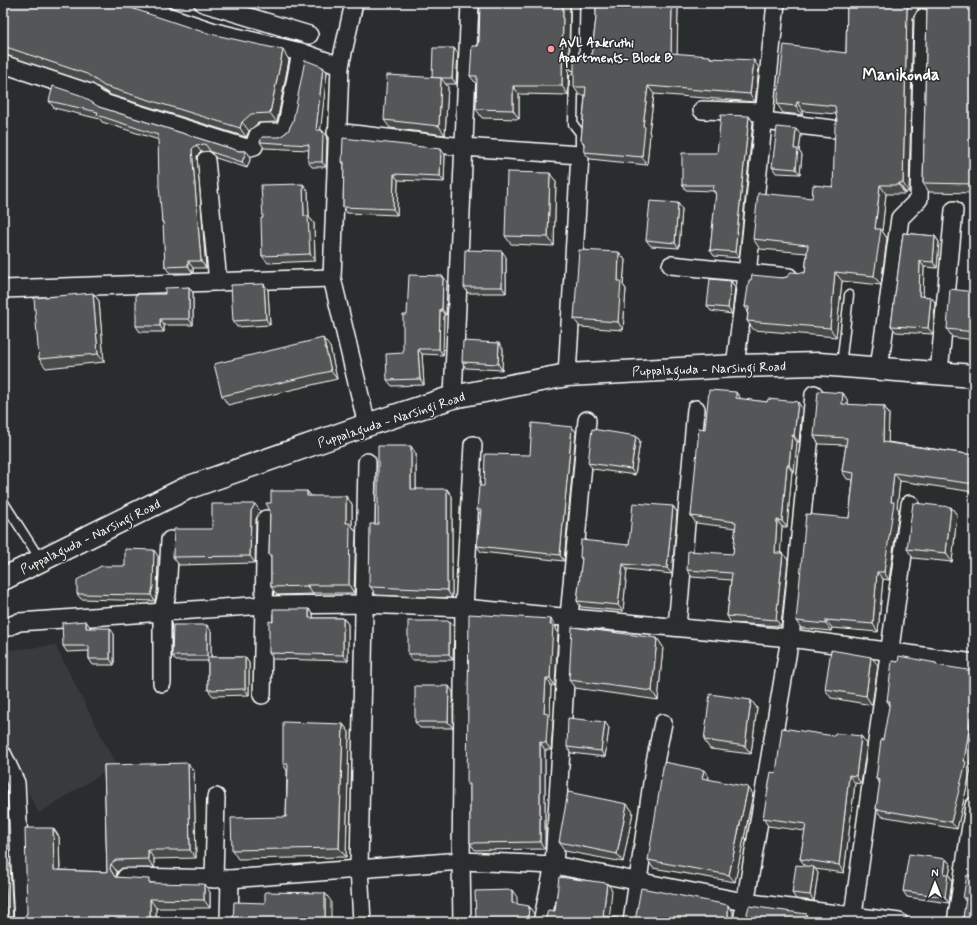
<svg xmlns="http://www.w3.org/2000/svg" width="977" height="925" viewBox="0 0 977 925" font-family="Mynerve,sans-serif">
<rect width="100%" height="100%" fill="#2a2d2e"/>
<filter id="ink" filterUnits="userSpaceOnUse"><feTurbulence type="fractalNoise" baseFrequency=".025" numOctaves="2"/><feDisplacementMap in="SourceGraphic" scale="8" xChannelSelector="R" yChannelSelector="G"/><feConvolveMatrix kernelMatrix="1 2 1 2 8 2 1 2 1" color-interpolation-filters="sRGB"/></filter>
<g filter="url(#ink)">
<!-- built -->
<polygon fill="#373a3b" points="55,645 116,765 39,813 3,746 3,651"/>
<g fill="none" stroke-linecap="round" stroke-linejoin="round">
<!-- lane casing -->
<g stroke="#fff" stroke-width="11">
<g id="lane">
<polyline points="574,66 575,3"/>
<polyline points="574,78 573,124 580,133 580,155"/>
<polyline points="841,366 849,295"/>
<polyline points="3,501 40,559"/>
</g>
</g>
<!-- street casing -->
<g stroke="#fff" stroke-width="20">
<g id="street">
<polyline points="121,3 137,6 215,32 301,52 340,66"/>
<polyline points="203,3 309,35"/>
<polyline points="354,3 340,66 332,278 367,425"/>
<polyline points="3,64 90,93 97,99 107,104 247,148 254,146 258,135 263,132 283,132 287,124 301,52"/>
<polyline points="702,110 764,112"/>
<polyline points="763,121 833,129"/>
<polyline points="336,132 463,147 580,155 567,375"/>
<polyline points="206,160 218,282"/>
<polyline points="671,265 789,277"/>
<polyline points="3,289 332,278"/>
<polyline points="735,366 747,274 776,3"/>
<polyline points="879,368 900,218 919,199 923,18"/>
<polyline points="939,373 954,210"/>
<polyline points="453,397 470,3"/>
<polyline points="677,627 696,409"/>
<polyline points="3,629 19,622 264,605 363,604 464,608 790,638 974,663"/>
<polyline points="162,683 162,614 167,594 170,540"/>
<polyline points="262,695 266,519"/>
<polyline points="3,755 16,783 23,922"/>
<polyline points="126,877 230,879 461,861 554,865 744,902 899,922"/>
<polyline points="214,879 216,797"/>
<polyline points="229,922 230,879"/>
<polyline points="362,922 359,867 367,462"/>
<polyline points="462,922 461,861 464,608 473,445"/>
<polyline points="542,922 554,865 569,617 587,420"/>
<polyline points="632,922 655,762 663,723"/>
<polyline points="742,922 790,638 814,394"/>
<polyline points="852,922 910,504"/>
<polyline points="956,922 974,806"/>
</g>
</g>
<!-- secondary casing -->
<g stroke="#fff" stroke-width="25">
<polyline id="secondary" points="3,579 187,488 367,425 453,397 567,375 735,366 819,364 974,376"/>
</g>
<!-- lane -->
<use href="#lane" stroke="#2a2d2e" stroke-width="8"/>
<!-- street -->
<use href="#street" stroke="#2a2d2e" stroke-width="17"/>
<!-- secondary -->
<use href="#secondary" stroke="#2a2d2e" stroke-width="22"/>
</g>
<!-- wall -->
<g fill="#494b4c" stroke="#fff">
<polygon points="3,3 206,33 289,60 277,122 258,123 249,131 246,137 111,95 93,84 6,55 3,55"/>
<polygon points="480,3 570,3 568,95 519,94 519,119 482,118 476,109 477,85 470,76 479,42"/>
<polygon points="596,3 676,3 678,6 677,54 712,58 759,68 755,102 654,94 649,132 650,134 647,165 590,159 584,152 584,144 581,140 585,95 579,95 574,87 591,59 596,18"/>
<polygon points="847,3 974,3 974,193 929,192 923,183 927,10 924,8 918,9 913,18 909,192 905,192 905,194 886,194 882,231 887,238 881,285 842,281 836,337 754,330 747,321 748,311 745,307 751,280 782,278 805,273 807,253 760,249 753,239 812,198 833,187 837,121 836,114 803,111 802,115 783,113 777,104 846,53"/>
<polygon points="454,48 458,54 456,84 445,84 448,87 445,135 390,128 384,120 432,78"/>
<polygon points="323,67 327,72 320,130 322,130 326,135 327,141 326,167 312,167 308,162 309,150 264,148 260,142 280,137 288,131"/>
<polygon points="49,101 99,107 239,151 246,151 251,157 247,168 216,158 210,151 201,152 197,156 206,268 193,268 193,273 170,273 165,267 164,224 162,222 159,140 102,122 100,119 54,108"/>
<polygon points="749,116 753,122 739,258 714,256 710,250 716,195 713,191 686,190 682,185 717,153"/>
<polygon points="801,135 799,151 802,155 800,174 776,173 772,167"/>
<polygon points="445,155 444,182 398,180 397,215 347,213 343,207 344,165 342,162"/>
<polygon points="556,182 554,246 511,244 505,236"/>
<polygon points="303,184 308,191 309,217 314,223 315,261 268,263 262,256 263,218"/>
<polygon points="682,209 679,248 651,246 646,240"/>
<polygon points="903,233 935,236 939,242 937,268 924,267 923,296 931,297 935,302 933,334 896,332 891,326"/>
<polygon points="619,252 625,260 623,285 626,289 623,330 580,327 574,319"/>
<polygon points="506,257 506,293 468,293 464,287"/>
<polygon points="731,281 735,287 732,314 711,311 707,306"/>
<polygon points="447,282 446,315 444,314 443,355 422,354 424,385 392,386 387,380 403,353 407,315"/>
<polygon points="189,287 193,293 193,325 164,325 164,332 140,332 136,326 165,294"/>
<polygon points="268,290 270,325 237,327 233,321"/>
<polygon points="974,292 974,340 952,337 947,329"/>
<polygon points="93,293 99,301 104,362 46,368 39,359"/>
<polygon points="499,343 503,349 502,370 466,368 462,362"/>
<polygon points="330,347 337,379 228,405 222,396"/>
<polygon points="843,393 848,401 848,405 884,406 889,414 888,442 974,455 974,492 900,481 897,507 899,510 889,580 883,579 878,632 832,628 831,631 801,628 796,621 849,518 853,480 847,479 842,471 846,445 819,444 814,436"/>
<polygon points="741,399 767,402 798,402 802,409 799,442 797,442 794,472 792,471 787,527 782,527 780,553 783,553 788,560 781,626 731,623 727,616 731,580 692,577 687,570 733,554 736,528 696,523 691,516 705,429"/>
<polygon points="572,427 576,432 564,561 481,552 477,546 481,515 477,510 484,486"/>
<polygon points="636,436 640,441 635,475 593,469 588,463"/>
<polygon points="416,454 416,489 452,496 452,598 376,595 369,585"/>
<polygon points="307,491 311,496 352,504 352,526 356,532 354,593 313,593 313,594 277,595 271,587 271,558 269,555 270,511 271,503"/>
<polygon points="673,506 677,512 672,574 627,569 623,611 581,607 577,601 582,560 580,557 629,545"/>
<polygon points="951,507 957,515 952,562 913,558 907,549"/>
<polygon points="3,511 6,515 3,517"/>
<polygon points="260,511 256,519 255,563 179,565 173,557"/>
<polygon points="158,556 157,592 155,601 81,599 77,594 125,566"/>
<polygon points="309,609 313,614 313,618 343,618 348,624 348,661 273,659 269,653 273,622"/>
<polygon points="449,621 454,627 453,660 412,660 408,654"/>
<polygon points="90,627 90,628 114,634 114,665 93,665 89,659 89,651 67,652 63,646"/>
<polygon points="556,627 556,629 558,633 555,686 551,685 550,717 553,721 551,750 545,750 545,849 475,850 470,843 470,789 467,784"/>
<polygon points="211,631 211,657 245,657 249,663 249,695 213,696 208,690 208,661 176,661 172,656"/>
<polygon points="657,638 663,647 658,700 575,688 569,680"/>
<polygon points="898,662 936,663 937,665 969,767 971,769 957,829 881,816 876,809 880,784 876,779 890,705 887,701"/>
<polygon points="878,665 872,705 831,698 825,689"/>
<polygon points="453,692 453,728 420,728 415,722"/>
<polygon points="751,700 757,708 751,754 710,749 704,740"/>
<polygon points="343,724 349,732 346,857 238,859 232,850 286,817 287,771 283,764"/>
<polygon points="609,728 605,757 571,753 567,747"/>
<polygon points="861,736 867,744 861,784 855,783 844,873 815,869 818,873 814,901 796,899 792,893 805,866 800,859 805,831 768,826 763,818 776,773"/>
<polygon points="104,765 194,772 196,858 154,859 154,868 122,868 117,872 116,877 210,892 210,908 156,908 156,922 22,922 27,913 53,828 59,837 60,870 107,872"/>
<polygon points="709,777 708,779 753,794 735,882 653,868 648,860"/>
<polygon points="627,804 633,812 623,862 565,851 559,842"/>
<polygon points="946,859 951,865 949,875 952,880 949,903 907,897 903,891"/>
<polygon points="974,876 974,922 966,922 963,918 966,902 963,898"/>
</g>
<!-- shaded-wall -->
<g fill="#3c3d3e" stroke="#fff">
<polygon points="563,3 570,3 568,95 562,86"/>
<polygon points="672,3 676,3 678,6 677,61 671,53"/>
<polygon points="910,3 913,3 918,9 913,18 909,192 903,183 907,9"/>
<polygon points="454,48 458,54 456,84 452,78"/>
<polygon points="283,50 289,60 277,122 270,113"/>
<polygon points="754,60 759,68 755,102 750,94"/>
<polygon points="323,67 327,72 320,135 316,130"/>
<polygon points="441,78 448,87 445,135 439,126"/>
<polygon points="513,86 519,94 519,119 513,110"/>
<polygon points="648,86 654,94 649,132 650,134 647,165 642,157 643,126"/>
<polygon points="797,102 803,111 802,115 796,106"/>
<polygon points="749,116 753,122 739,258 735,252"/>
<polygon points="242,122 249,131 246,137 240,128"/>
<polygon points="796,129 801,135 799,151 802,155 800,174 796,169 794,149"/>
<polygon points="322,130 326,135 327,141 326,167 322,162"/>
<polygon points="196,145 201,152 197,156 206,268 201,261 192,149"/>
<polygon points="441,149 445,155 444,182 440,176"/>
<polygon points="246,151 251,157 247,168 242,162"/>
<polygon points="550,173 556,182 554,246 548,237"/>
<polygon points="394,174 398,180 397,215 393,209"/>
<polygon points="899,183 905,192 905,194 899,185"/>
<polygon points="303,184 308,191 309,217 314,223 315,261 310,254 304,216"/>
<polygon points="880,185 886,194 882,231 887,238 881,285 874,276 875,229"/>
<polygon points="678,203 682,209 679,248 675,243"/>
<polygon points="935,236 939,242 937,268 933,262"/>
<polygon points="502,251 506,257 506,293 502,287"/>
<polygon points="619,252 625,260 623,285 626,289 623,330 618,322 618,281"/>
<polygon points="188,261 193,268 193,273 188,266"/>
<polygon points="920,261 924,267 923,302 919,296"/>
<polygon points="835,272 842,281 836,337 830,328"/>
<polygon points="443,276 447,282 446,315 442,309"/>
<polygon points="731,281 735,287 732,314 728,308"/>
<polygon points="264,284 268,290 270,325 266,319"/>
<polygon points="189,287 193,293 193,325 189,319"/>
<polygon points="93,293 99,301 104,362 98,354"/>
<polygon points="931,297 935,302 933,334 928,328"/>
<polygon points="440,309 444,314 443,355 439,349"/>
<polygon points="160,319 164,325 164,332 160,326"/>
<polygon points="323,338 330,347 337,379 331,371"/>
<polygon points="499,343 503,349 502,370 498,364"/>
<polygon points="418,349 422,354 424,385 420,379"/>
<polygon points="736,392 741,399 736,398"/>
<polygon points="843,393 848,401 848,412 842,404"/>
<polygon points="798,402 802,409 799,442 794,436"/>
<polygon points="884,406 889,414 888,449 883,442"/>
<polygon points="572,427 576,432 564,561 560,555"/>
<polygon points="792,435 797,442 794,472 789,465"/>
<polygon points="636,436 640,441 635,475 631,469"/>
<polygon points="411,446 416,454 416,496 411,489"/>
<polygon points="787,465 792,471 787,527 782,521"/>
<polygon points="894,473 900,481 897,507 899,510 889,580 884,572"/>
<polygon points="447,489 452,496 452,598 447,590"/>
<polygon points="307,491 313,499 307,496"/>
<polygon points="346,496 352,504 352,526 356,532 354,593 349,585 346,523"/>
<polygon points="255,504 260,511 256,519 255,563 250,556 251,511"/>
<polygon points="673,506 677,512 672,574 667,568"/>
<polygon points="951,507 957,515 952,562 946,553"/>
<polygon points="777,520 782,527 780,560 775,553"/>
<polygon points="154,550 158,556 157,592 155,601 151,595"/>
<polygon points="783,553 788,560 781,626 776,620"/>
<polygon points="623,564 627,569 623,611 618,605"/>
<polygon points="877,572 883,579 878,632 873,624"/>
<polygon points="307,585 313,593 313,594 307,586"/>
<polygon points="309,609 313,614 313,624 309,618"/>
<polygon points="343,618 348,624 348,661 343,655"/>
<polygon points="551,619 556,627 556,629 558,633 555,686 550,678"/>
<polygon points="826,620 832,628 831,631 826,624"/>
<polygon points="86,621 90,627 90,634 86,628"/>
<polygon points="449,621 454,627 453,660 449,654"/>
<polygon points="207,625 211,631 211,661 207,656"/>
<polygon points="110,628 114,634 114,665 110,659"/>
<polygon points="657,638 663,647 658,700 652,691"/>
<polygon points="245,657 249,663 249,695 245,689"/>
<polygon points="871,657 878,665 872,705 866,696"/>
<polygon points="546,678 551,685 550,717 553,721 551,750 546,743 544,713"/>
<polygon points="449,686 453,692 453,728 448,722"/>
<polygon points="974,698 974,738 969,767 971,769 957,829 951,822 964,761"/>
<polygon points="751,700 757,708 751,754 745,746"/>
<polygon points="605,722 609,728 605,757 601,751"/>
<polygon points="343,724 349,732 346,857 339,848"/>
<polygon points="861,736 867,744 861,784 856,776"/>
<polygon points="540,742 545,750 545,849 540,842"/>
<polygon points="188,763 194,772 196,858 190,850"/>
<polygon points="704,770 709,777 707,785 702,778"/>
<polygon points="849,775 855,783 844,873 839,865"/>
<polygon points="3,786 6,791 5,834 3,831"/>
<polygon points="748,787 753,794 735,882 729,875"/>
<polygon points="627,804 633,812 623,862 617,854"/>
<polygon points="53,828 59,837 60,879 54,870"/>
<polygon points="148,850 154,859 154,868 148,859"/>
<polygon points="4,857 10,865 13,922 11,922 9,919 7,914"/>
<polygon points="946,859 951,865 949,875 952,880 949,903 945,897 944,874"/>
<polygon points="111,864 117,872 116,877 115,877 110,869"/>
<polygon points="814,867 818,873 814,901 810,895"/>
<polygon points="607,883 612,890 609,922 603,916"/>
<polygon points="204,884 210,892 210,908 204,900"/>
<polygon points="512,890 517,897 517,910 512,903"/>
<polygon points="325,893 331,901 331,922 325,922"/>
<polygon points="150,899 156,908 156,922 150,922"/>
<polygon points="728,905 733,912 733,922 730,922 728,918"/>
<polygon points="529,906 534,914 533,922 530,922 528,918"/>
</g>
<!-- building -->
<g fill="#555758" stroke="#fff">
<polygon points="3,3 111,3 128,7 206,33 283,50 270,113 251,114 242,122 240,128 104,86 87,74 3,46"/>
<polygon points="480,3 563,3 562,86 513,86 513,110 476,109 477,76 470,76 472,46 478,46 479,42"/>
<polygon points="596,3 672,3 671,53 710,56 710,58 754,60 750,94 648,86 643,126 645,127 642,157 584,152 584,143 581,140 586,87 574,87 574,57 591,59 596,18"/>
<polygon points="847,3 910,3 907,9 903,183 899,183 899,185 880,185 875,229 881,229 874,276 835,272 830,328 747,321 749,307 745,307 749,280 751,280 752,275 782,278 787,277 791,272 805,273 808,245 753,239 758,193 812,198 813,185 833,187 835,126 837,121 835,106 797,102 796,106 777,104 784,45 846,53"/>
<polygon points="924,3 974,3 974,184 923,183 927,9 925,4"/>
<polygon points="433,48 454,48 452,78 432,78"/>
<polygon points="305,60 323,67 316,130 322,130 323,135 322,162 308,162 309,145 260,142 262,137 280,137 288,131 293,121"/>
<polygon points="387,75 441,78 439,126 384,120"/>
<polygon points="53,86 80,95 99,107 239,151 246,151 242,162 211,152 205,144 196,145 192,149 201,261 188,261 188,266 165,267 163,222 162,222 159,185 158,135 97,115 98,112 49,101"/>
<polygon points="721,115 749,116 735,252 710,250 716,192 713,191 714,185 682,185 682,153 717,153"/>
<polygon points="777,127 796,129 794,149 798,149 796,169 772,167"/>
<polygon points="343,138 441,149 440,176 394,174 393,209 343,207 344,162 342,162"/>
<polygon points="507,172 550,173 548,237 505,236"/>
<polygon points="303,184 304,216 308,216 310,254 262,256 261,218 263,218 261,185"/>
<polygon points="650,201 678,203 675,243 646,240"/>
<polygon points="903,233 935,236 933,262 920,261 919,296 931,297 928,328 891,326"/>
<polygon points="465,250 502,251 502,287 464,287"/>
<polygon points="579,250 619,252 618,281 621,281 618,322 574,319"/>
<polygon points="409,275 443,276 442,309 440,309 439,349 418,349 420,379 387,380 386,354 403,353 403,315 407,315"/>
<polygon points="710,279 731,281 728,308 707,306"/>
<polygon points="264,284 266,319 233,321 231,285"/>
<polygon points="189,287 189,319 160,319 160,326 136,326 136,294 165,294 165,288"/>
<polygon points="950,289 974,292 974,332 947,329"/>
<polygon points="93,293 98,354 39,359 34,298"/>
<polygon points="323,338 331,371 222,396 214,364"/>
<polygon points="463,341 499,343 498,364 462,362"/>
<polygon points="709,390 736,392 736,398 767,402 768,399 798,402 794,436 792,435 789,465 787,465 782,521 777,520 775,553 783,553 776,620 727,616 732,573 687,570 688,551 733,554 736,522 691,516 699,428 705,429"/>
<polygon points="818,391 843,393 842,404 884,406 883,442 974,455 974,484 894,473 891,502 894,502 884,572 877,572 873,624 826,620 826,624 796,621 806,514 849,518 854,473 842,471 847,438 814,436"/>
<polygon points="532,423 572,427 560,555 477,546 481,510 477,510 479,486 484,486 485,454 530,455"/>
<polygon points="592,429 636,436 631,469 588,463"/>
<polygon points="378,446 411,446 411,489 447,489 447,590 371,587 369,585 370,524 378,524"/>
<polygon points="271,491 307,491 307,496 346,496 346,523 350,523 349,585 307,585 307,586 271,587 271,555 269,555 270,511 266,503 271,503"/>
<polygon points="633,503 673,506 667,568 623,564 618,605 577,601 582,558 580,557 581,540 629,545"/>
<polygon points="913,503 951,507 946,553 907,549"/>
<polygon points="212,504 255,504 251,511 250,556 173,557 174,529 212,529"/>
<polygon points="125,549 154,550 153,587 151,595 77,594 77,580 101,566 125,566"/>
<polygon points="273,609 309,609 309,618 343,618 343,655 269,653 269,621 273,622"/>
<polygon points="469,614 551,619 550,625 553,625 550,678 546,678 544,713 548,714 546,743 540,742 540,842 470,843 470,784 467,784"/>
<polygon points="86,621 86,628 110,628 110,659 89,659 89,646 63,646 62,623"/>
<rect x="408" y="621" width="41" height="33"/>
<polygon points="173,625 207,625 207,656 172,656"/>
<polygon points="572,627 657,638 652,691 569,680"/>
<polygon points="831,650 871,657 866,696 825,689"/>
<polygon points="899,656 936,663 936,665 974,671 974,698 964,761 966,762 951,822 876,809 880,780 876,779 881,739 883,740 890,701 887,701 892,661 898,662"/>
<polygon points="208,657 245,657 245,689 208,690"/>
<polygon points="415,686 449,686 448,722 415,722"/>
<polygon points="710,694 751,700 745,746 704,740"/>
<polygon points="568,718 605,722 601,751 567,747"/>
<polygon points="283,722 343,724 339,848 232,850 231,818 286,817 288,764 283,764"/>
<polygon points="782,728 834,736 835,733 861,736 856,776 849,775 839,865 800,859 806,824 763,818 771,772 776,773"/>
<polygon points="664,762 704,770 702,778 748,787 729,875 648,860"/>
<polygon points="188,763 190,850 148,850 148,859 116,860 111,864 110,869 115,877 149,879 149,883 204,884 204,900 150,899 150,922 22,922 27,913 25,828 53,828 54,870 107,872 104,765"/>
<polygon points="568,792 627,804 617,854 559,842"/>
<polygon points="909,854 946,859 944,874 948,874 945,897 903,891"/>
<polygon points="3,857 4,857 7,914 9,919 12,922 3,922"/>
<polygon points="796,865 814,867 810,895 792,893"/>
<polygon points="967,875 974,876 974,919 963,918 966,898 963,898"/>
<polygon points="559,877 607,883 603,916 618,918 622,922 542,922 545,921 548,910 555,911"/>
<polygon points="641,888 728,905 728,918 732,922 633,922 635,921"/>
<polygon points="512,890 512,903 529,906 528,918 532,922 472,922 476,922 475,891"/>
<polygon points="265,892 325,893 325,922 233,922 234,902 265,903"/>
<polygon points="749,906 807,914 806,917 829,919 828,922 743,922 745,921"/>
</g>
</g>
<!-- markers -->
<circle fill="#ff9aa2" stroke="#2a2d2e" stroke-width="1.5" cx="551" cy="49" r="4"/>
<g text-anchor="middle" stroke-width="3" stroke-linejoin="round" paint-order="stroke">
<!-- poi labels -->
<g font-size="13" font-weight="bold" fill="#fff" stroke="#2a2d2e" text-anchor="start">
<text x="559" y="47">AVL Aakruthi<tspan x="559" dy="15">Apartments- Block B</tspan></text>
</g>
<!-- street labels -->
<g font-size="13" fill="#fff" stroke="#2a2d2e">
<text transform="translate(709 368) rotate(-2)" y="5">Puppalaguda - Narsingi Road</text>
<text transform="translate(391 419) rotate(-18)" y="5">Puppalaguda - Narsingi Road</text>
<text transform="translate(90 536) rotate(-26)" y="5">Puppalaguda - Narsingi Road</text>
</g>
<!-- district labels -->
<g font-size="17" font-weight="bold" fill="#fff" stroke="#2a2d2e">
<text x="901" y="80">Manikonda</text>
</g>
</g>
<!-- margin -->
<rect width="977" height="925" fill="none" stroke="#2a2d2e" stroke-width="16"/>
<rect x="8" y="8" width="961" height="909" fill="none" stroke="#fff" stroke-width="1.5" filter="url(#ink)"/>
<!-- north arrow -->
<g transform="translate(935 883)" stroke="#2a2d2e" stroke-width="3" paint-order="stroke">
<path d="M0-3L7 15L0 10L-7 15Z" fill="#ffffff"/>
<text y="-6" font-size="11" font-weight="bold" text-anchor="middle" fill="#ffffff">N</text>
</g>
</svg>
